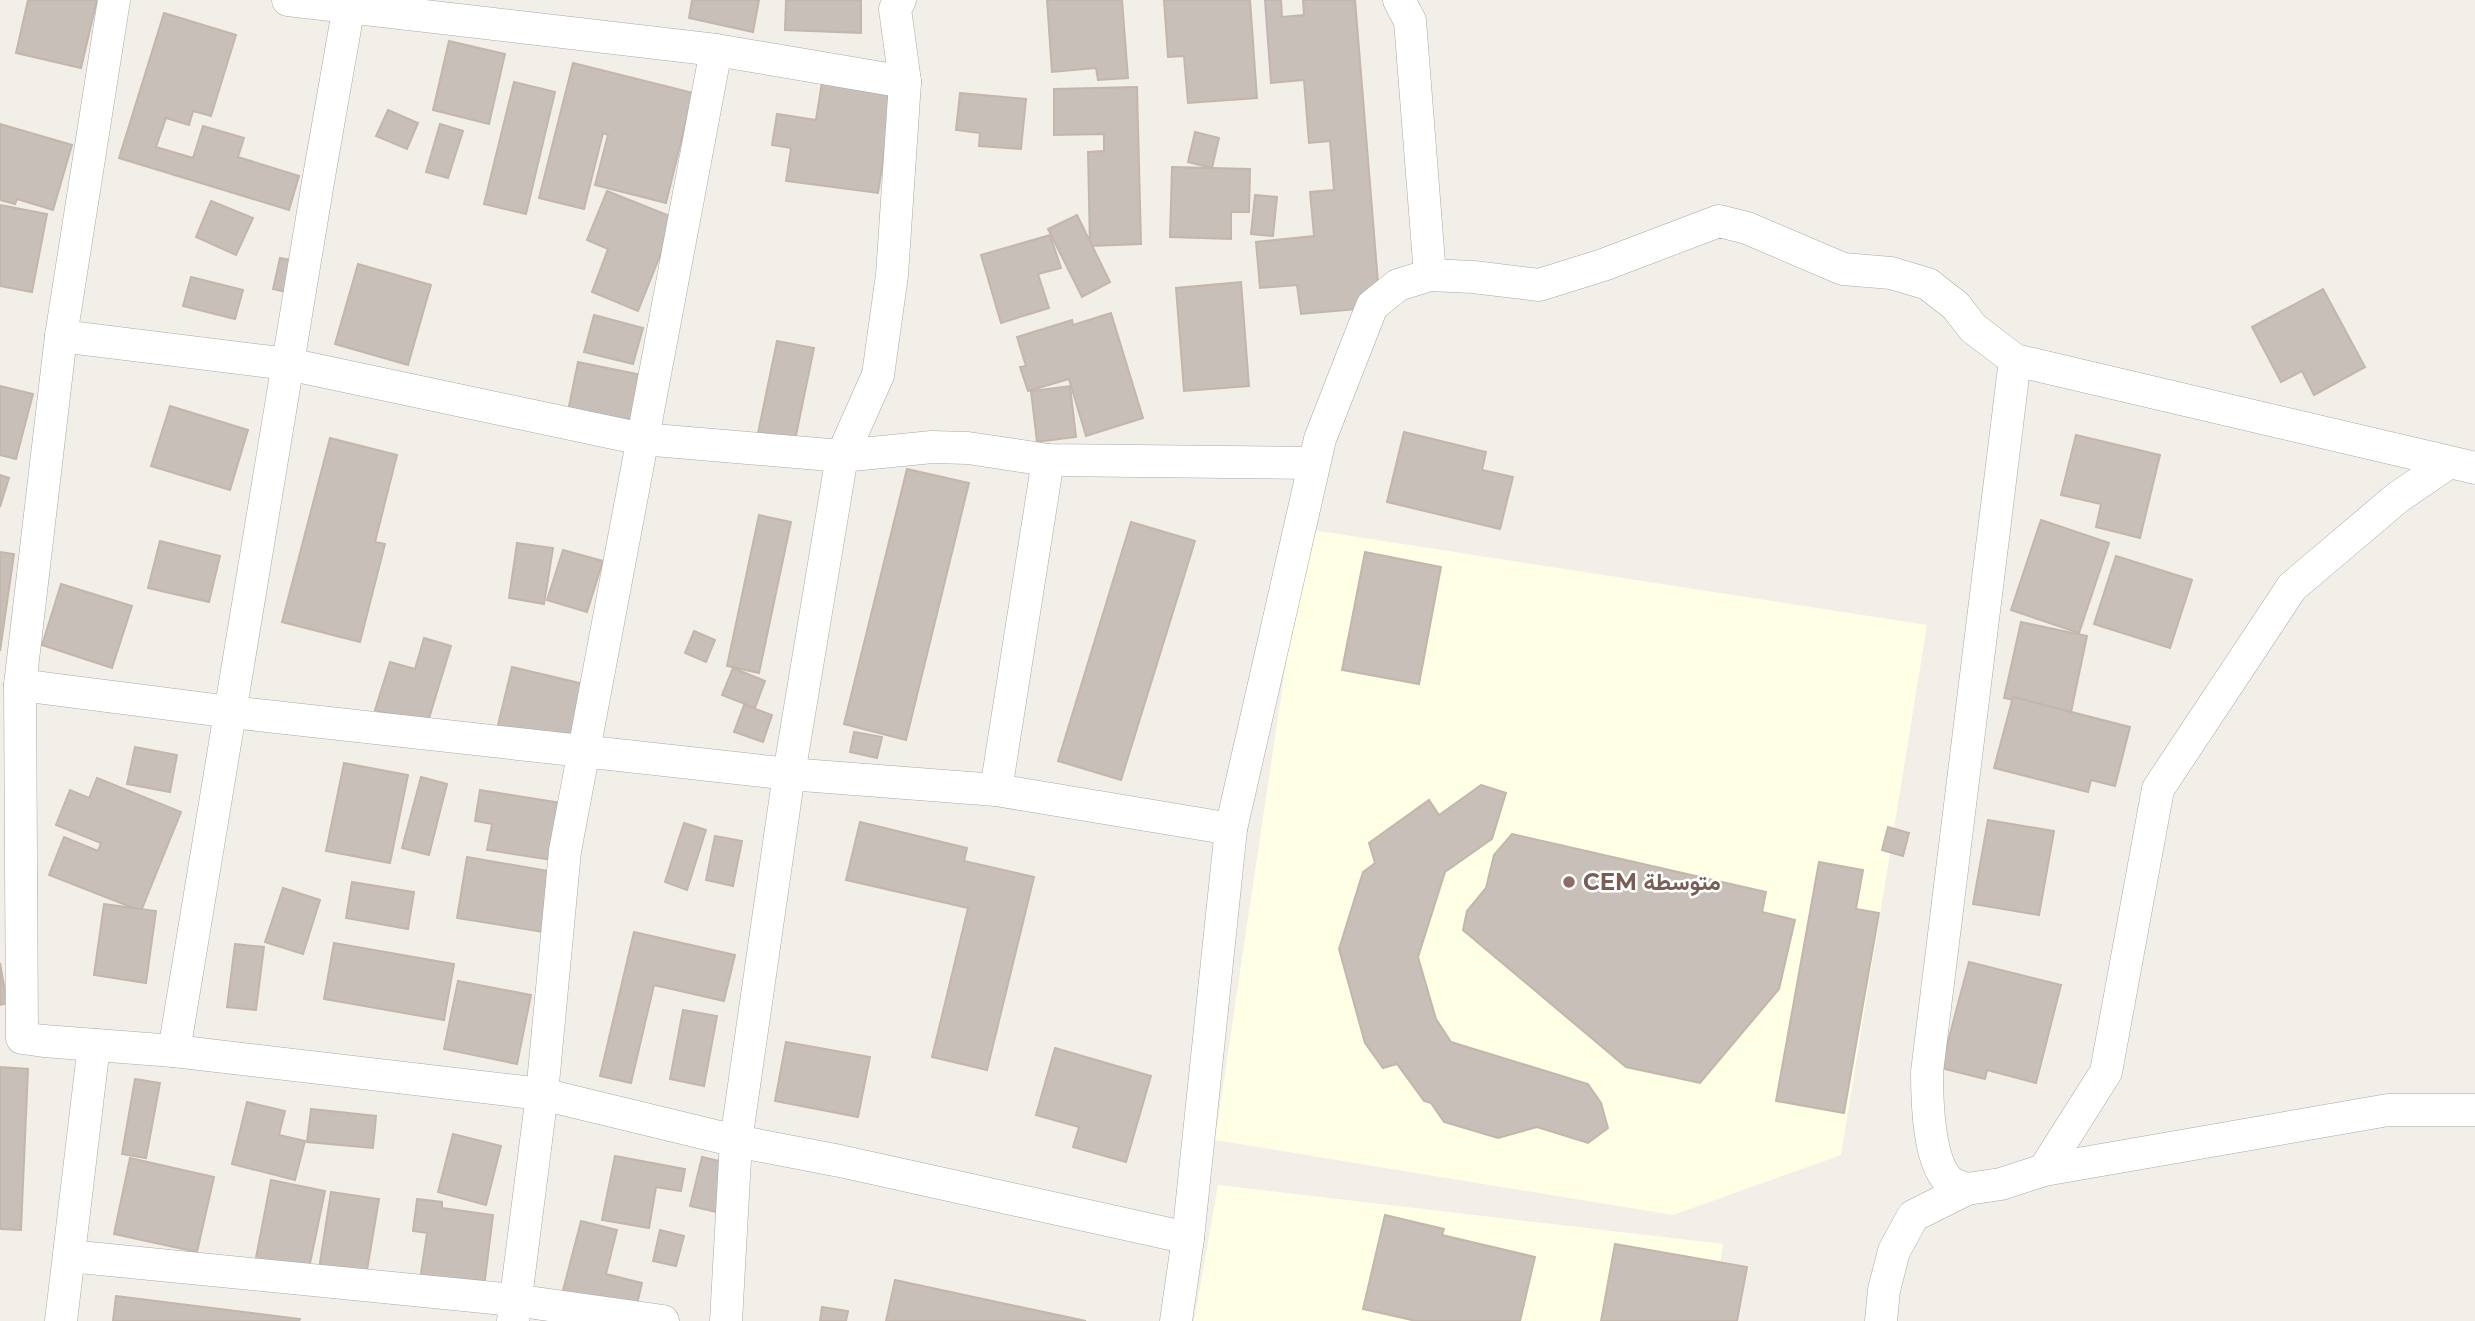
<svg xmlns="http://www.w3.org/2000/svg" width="2475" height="1321" viewBox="0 0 2475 1321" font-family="Montserrat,Vazirmatn,sans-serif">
<rect width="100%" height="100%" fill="#f2efe9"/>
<!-- education -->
<g fill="#ffffe5">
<polygon points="1306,529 1927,625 1841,1155 1673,1215 1215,1140"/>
<polygon points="1218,1185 1723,1244 1712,1321 1194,1321"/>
</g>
<!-- building -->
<g fill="#c7bfb8" stroke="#c4b6ab" stroke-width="2">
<polygon points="28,0 97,0 81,68 16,53"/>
<polygon points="692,0 759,0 753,32 689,18"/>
<polygon points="786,0 861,0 861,33 785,30"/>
<polygon points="1047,0 1122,0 1128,78 1098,80 1096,68 1052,72"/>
<polygon points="1164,0 1250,0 1257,98 1188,103 1184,56 1168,57"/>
<polygon points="1265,0 1281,0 1282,17 1304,15 1303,0 1355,0 1380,307 1301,314 1297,285 1260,288 1256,242 1314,236 1310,192 1334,190 1330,141 1309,143 1304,80 1271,83"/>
<polygon points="164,13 236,35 211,116 193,111 189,125 166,118 156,147 193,158 203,126 244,138 238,157 299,176 289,210 119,158"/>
<polygon points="449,41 505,54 489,124 433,110"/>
<polygon points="573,63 693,93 666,203 595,185 608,135 603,133 584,209 539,198"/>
<polygon points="824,69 896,80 878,193 786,181 791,148 772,145 777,114 816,120"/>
<polygon points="514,82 555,92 526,214 484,204"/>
<polygon points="1137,87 1141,244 1090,246 1088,152 1104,151 1104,134 1054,135 1054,89"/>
<polygon points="960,93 1026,99 1021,149 979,146 980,133 956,130"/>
<polygon points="388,110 418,123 407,149 376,136"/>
<polygon points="0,124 72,145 53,210 17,199 15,204 0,200"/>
<polygon points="440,124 463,131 448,178 426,172"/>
<polygon points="1195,132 1219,138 1212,168 1188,162"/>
<polygon points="1172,167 1250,169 1249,212 1231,212 1231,239 1170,237"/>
<polygon points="607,191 675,218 638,311 592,292 608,249 587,240"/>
<polygon points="1255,195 1277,197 1273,236 1251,234"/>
<polygon points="211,201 253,218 236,255 196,237"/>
<polygon points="0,205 47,214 32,292 0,286"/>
<polygon points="1077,215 1110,282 1082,297 1048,229"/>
<polygon points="1050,235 1061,268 1038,274 1049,308 1001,323 981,255"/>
<polygon points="280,258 303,262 296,294 273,289"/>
<polygon points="358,264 431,285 408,365 335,344"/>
<polygon points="191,277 243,290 235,319 183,306"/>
<polygon points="1241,282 1249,386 1184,391 1176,288"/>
<polygon points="2323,289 2365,367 2314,395 2302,371 2281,382 2252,327"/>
<polygon points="1111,313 1143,418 1086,436 1069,379 1028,391 1020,367 1026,366 1017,337 1072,320 1073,325"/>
<polygon points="594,315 643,328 633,364 584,352"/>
<polygon points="777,341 814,348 794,445 757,438"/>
<polygon points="578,362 642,375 631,433 566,421"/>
<polygon points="0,386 33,394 16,459 0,455"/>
<polygon points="1070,386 1076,437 1037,442 1031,391"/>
<polygon points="170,406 248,430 230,490 151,466"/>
<polygon points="1404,432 1486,452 1482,470 1513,477 1500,529 1387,502"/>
<polygon points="2076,435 2160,455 2140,538 2096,527 2101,504 2061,495"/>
<polygon points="330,438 397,455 375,542 385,544 360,642 282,622"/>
<polygon points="907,469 969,483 906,740 844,724"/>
<polygon points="0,475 9,478 0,507"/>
<polygon points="759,515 791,522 759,673 727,666"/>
<polygon points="2041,520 2109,543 2079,633 2011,610"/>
<polygon points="1131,522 1195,541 1121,780 1058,761"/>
<polygon points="160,541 220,556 209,602 148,588"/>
<polygon points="517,543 553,548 544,604 509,598"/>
<polygon points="563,550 603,561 587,612 547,600"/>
<polygon points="0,552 14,554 0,651"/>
<polygon points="1365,552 1441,567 1419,684 1342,670"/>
<polygon points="2116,556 2192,580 2170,648 2094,624"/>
<polygon points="61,584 132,606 112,668 42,645"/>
<polygon points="2021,622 2087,636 2071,712 2004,698"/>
<polygon points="694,631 715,640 706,662 685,653"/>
<polygon points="424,638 451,646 427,725 375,710 390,662 415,669"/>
<polygon points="512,667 588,685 572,746 497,729"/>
<polygon points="733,668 765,681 755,708 722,695"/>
<polygon points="2013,697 2130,727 2115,786 2091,780 2088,792 1994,768"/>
<polygon points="744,705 772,715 763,742 734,732"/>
<polygon points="854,732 882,737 877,758 850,752"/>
<polygon points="135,747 177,755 170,792 127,784"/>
<polygon points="344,763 408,775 390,863 326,851"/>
<polygon points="421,777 447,784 429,855 402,848"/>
<polygon points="97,778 181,812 141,911 49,875 64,837 98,851 101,843 56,825 70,790 89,798"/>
<polygon points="1481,785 1506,793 1492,839 1445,872 1418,957 1436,1019 1451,1042 1588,1084 1601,1103 1608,1128 1588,1143 1537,1127 1498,1138 1444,1122 1431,1103 1424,1101 1397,1064 1383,1068 1365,1043 1339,949 1363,872 1375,863 1369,843 1429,800 1439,815"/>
<polygon points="480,790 562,803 553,860 487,850 492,824 475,821"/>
<polygon points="1988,820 2054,831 2039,915 1973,904"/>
<polygon points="860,822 967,848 964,861 1034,877 987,1070 932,1057 968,908 846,880"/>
<polygon points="684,823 706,830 687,890 665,882"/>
<polygon points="1888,827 1909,833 1903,856 1882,850"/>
<polygon points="1512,834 1766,892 1762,912 1795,920 1779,989 1700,1083 1626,1067 1463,930 1467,911 1486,888 1494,855"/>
<polygon points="715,836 742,841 733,886 706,880"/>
<polygon points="467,857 554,872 544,932 457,918"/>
<polygon points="1819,862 1863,870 1856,909 1879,913 1844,1113 1776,1101"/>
<polygon points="352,882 414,892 408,929 346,918"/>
<polygon points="283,888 320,900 303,954 265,942"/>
<polygon points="104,904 156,911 146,983 94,975"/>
<polygon points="634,932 735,955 724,1001 654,985 631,1083 600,1076"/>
<polygon points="334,943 454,964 444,1020 324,999"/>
<polygon points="235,944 264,947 256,1010 227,1007"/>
<polygon points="1969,962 2061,985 2036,1083 1987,1070 1985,1079 1941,1068"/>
<polygon points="0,963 7,1003 0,1005"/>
<polygon points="458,981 531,995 517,1064 444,1049"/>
<polygon points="683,1010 717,1016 704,1086 670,1079"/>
<polygon points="786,1042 870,1057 858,1117 775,1101"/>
<polygon points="1055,1048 1151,1076 1126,1162 1073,1147 1079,1127 1036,1115"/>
<polygon points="0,1067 28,1069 21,1230 0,1229"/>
<polygon points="135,1079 160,1083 146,1158 122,1154"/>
<polygon points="247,1102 285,1111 279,1135 305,1141 295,1180 232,1164"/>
<polygon points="311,1109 376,1116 373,1148 307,1142"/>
<polygon points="453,1134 501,1146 486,1205 438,1192"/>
<polygon points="615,1156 685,1169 681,1191 656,1187 649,1228 602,1220"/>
<polygon points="702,1157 732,1164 721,1213 690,1206"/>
<polygon points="130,1158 214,1177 197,1252 114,1234"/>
<polygon points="271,1180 325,1191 308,1273 255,1263"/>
<polygon points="331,1192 379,1199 366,1276 319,1269"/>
<polygon points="417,1199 442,1202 442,1208 493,1215 483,1295 419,1287 427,1233 413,1231"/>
<polygon points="1385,1215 1444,1229 1442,1235 1535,1257 1520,1321 1416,1321 1363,1309"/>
<polygon points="581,1221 617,1230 606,1274 642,1283 633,1321 560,1302"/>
<polygon points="660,1230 684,1236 676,1266 653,1261"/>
<polygon points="1615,1244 1747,1267 1737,1321 1601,1321"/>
<polygon points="895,1280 1086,1321 886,1321"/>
<polygon points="116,1296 300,1319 299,1321 113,1321"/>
<polygon points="822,1307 848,1311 846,1321 820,1321"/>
</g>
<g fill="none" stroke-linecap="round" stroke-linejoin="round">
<!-- street casing -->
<g stroke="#a9a9a9" stroke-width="33">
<g id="street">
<polyline points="114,0 61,336 288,364 642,439 842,456 932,447 968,448 1048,460 1314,463"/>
<polyline points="288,0 716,50 905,82"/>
<polyline points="1399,0 1410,21 1430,275"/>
<polyline points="61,336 20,685 22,1038 44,1041 174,1051 542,1094 736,1141 840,1161 1188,1238 1231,829 1320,439 1372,306 1398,285 1430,275 1473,277 1539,285 1603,265 1719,221 1747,228 1843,269 1891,273 1928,284 1956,306 1973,328 2015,360 2475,468"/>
<polyline points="20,685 231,712 789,774 996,790 1231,829"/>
<polyline points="996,790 1048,460"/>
<polyline points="174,1051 318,182 350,0"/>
<polyline points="2044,1170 2388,1110 2475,1110"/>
<path d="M 1967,1189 C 1962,1187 1956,1186 1952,1183 C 1928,1168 1927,1098 1927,1072 L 2015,360"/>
<polyline points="69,1256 514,1300 663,1321"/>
<polyline points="61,1321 94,1045"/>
<polyline points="513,1321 542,1094 565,851 716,50"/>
<polyline points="726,1321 736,1141 789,774 842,456 878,375 892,275 905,82 895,9 900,0"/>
<polyline points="1176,1321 1188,1238"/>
<polyline points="1881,1321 1884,1290 1894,1251 1913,1216 1967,1189 2001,1184 2044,1170 2106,1072 2158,789 2292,587 2397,498 2448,463"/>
</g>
</g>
<!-- street -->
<use href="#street" stroke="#fff" stroke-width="32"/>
</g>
<!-- markers -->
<circle fill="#8d6e63" stroke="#fff" stroke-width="2.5" cx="1569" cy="882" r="7"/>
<g text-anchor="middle" stroke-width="5" stroke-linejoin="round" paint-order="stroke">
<!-- education labels -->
<g font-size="23" font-weight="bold" fill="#785e54" stroke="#fff" text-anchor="start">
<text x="1583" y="890">CEM متوسطة</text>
</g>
</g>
</svg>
